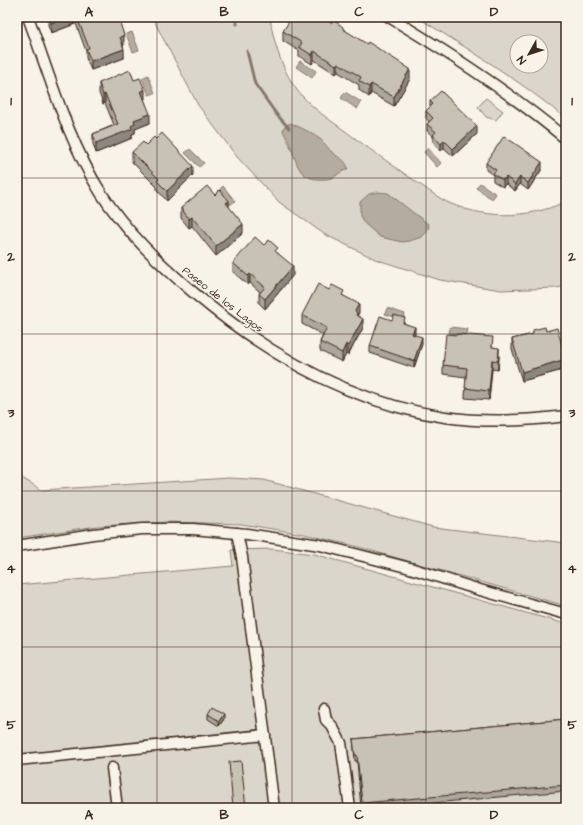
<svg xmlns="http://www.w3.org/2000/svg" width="583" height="825" viewBox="0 0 583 825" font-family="'Architects Daughter',sans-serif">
<rect width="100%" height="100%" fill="#f7f3e8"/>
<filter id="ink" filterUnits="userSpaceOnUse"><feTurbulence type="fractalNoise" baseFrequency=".025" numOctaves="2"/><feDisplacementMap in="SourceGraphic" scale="8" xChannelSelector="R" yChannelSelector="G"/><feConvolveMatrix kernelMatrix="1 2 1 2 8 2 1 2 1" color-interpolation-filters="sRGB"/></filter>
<g filter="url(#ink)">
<!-- green -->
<g fill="#dbd6cb" stroke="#8b8074" fill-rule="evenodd">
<path d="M 152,17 L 270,17 C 273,40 280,63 292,83 C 307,107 334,122 356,139 C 375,153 395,167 415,181 C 424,187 433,194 443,200 C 479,219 530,220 566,201 L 566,286 L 556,288 L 501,290 L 440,280 L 375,259 L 324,234 L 279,202 L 237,157 L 198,105 Z"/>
<path d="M 417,17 L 566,17 L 566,119 C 520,80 468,49 417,17 ZM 517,42 L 541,42 L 541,66 L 517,66 Z"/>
<polygon points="486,98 503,111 496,120 486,117 478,107"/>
<polygon points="17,475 42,490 229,478 264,480 433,527 566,543 566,606 355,546 304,534 241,524 166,522 97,526 17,538"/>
<polygon points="272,549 314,554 566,624 566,808 17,808 17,585 233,566 231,550"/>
</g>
<!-- water -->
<g fill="#b4aca0" stroke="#84786c">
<polygon points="132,32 139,50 133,52 126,34"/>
<polygon points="300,61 316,71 312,78 296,67"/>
<polygon points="148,75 155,93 149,95 142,78"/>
<polygon points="345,92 361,102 357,109 341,98"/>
<path d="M 290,123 C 300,127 312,133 320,139 C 325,143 328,149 333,153 C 339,158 345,159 348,168 C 346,171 344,170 341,172 C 335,176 335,178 327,179 C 300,181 299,169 291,148 C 289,142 286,137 283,131 L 284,127 Z"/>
<polygon points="428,148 441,163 437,167 424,152"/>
<polygon points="190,149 204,163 199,167 185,153"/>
<polygon points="480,183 496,194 492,199 476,188"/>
<polygon points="223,186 235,201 230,205 218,191"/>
<polygon points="377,192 388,193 428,224 429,227 425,234 422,237 409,241 402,242 380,237 364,223 360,216 360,202 369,194"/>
<polygon points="387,308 405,314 403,320 385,314"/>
<polygon points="450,327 468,329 467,335 449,333"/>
</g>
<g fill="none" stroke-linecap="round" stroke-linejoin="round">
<!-- stream -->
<g stroke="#84786c" stroke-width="3">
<polyline points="235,17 237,24"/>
<polyline points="247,51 255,84 277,115 289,128"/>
</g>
<!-- minor casing -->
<g stroke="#3b2a1e" stroke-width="13">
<g id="minor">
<path d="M 28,17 C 50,76 67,139 101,193 C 126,232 160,264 194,293 C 265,353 351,403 445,417 C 485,423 526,421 566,416"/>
<path d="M 389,17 C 451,54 511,93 566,139"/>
<polyline points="237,533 242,557 274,808"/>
<polyline points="17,546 93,534 142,529 193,529 247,534 320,545 410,568 480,590 566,614"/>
<polyline points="324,709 326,720 332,726 341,743 350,808"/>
<polyline points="17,760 265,735"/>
<polyline points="112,768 117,808"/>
</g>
</g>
<!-- minor -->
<use href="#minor" stroke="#f7f3e8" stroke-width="10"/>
</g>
<!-- wall -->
<g fill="#aca69d" stroke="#3b2a1e">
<polygon points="48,17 118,17 124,45 123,45 124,58 91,70 86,58 86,51 75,21 75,24 51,33 48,25"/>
<polygon points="331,23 343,29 410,79 394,106 371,93 369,97 359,90 359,85 338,72 336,74 314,60 312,64 299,56 299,51 283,41 283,31"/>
<polygon points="134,80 145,99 144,99 150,123 135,129 135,133 132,134 132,138 96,153 93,144 93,134 114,125 105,103 103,104 99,93 99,83"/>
<polygon points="430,101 477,134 453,156 444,148 441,151 433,142 433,136 427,131 427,124 429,122 426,118 426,111 430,107"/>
<polygon points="146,145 193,175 167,201 157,190 157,187 132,162 132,152"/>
<polygon points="486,163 542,169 528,190 520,184 515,191 506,184 503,187 493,181 493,175 486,170"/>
<polygon points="215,195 229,207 243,233 216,256 192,226 189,228 181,218 181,208"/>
<polygon points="278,253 293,275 265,309 259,303 259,294 260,292 250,283 248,285 233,272 233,263"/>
<polygon points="329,290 344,296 359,313 357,316 363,328 348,355 346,354 342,362 320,351 320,342 323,335 302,324 302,315"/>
<polygon points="392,320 405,323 415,334 414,335 422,344 414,368 370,353 370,346"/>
<polygon points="546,331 566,359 566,369 522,381 512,349 512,339"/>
<polygon points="493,347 499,357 498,370 492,369 489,400 465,398 466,377 443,374 443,365"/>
<polygon points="208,714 224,719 219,726 208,719"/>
<polygon points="566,719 566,791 378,808 361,808 357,761 355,761 353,739"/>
</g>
<!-- shaded-wall -->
<g fill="#8c877f" stroke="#3b2a1e">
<polygon points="68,17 75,17 75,24 51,33 51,23"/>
<polygon points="124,35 124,45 120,46 120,37"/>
<polygon points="124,49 124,58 91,70 91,61"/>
<polygon points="314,51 314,60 312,64 312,55"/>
<polygon points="338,63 338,72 336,74 336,65"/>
<polygon points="410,69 410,79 394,106 394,97"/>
<polygon points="371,84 371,93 369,97 369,87"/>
<polygon points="145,90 145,99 141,101 141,91"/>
<polygon points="105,94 105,103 103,104 103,95"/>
<polygon points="150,114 150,123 135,129 135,133 132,134 132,138 96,153 96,143 131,126 134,120"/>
<polygon points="477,126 477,134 453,156 453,149"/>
<polygon points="444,140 444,148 441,151 441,144"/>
<polygon points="542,162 542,169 528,190 528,183"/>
<polygon points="193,166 193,175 167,201 167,191"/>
<polygon points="506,177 506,184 503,187 503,180"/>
<polygon points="520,177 520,184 515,191 515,184"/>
<polygon points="229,201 229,210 226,203"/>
<polygon points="192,217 192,226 189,228 189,219"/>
<polygon points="243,224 243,233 216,256 216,246"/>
<polygon points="293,266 293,275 265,309 265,299"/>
<polygon points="250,274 250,283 248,285 248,276"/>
<polygon points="359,304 359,313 357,315 357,322 355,311"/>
<polygon points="363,319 363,328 348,355 348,346"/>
<polygon points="415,327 415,334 412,341 412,334"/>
<polygon points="422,337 422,344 414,368 414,361"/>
<polygon points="346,344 346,354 342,362 342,353"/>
<polygon points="499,348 499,357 498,370 498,361"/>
<polygon points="566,359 566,369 522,381 522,372"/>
<polygon points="492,360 492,369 489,400 489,391"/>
<polygon points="224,714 224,719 219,726 219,721"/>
</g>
<!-- building -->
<g fill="#c8c1b6" stroke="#3b2a1e">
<polygon points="49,17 68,17 51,23"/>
<polygon points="77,17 118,17 124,35 120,37 124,49 91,61 86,49 89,48"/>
<polygon points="292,17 323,17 331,23 333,20 343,27 343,29 367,44 368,42 410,69 394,97 371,84 369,87 359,81 361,77 338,63 336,65 314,51 312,55 299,47 302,43 283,31"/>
<polygon points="130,70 134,80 140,78 145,90 141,91 150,114 134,120 135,124 131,126 132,129 96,143 93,134 118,124 105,94 103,95 99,83"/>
<polygon points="441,91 477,126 453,149 444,140 441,144 433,135 436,132 427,124 433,118 426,111 433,104 430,101"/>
<polygon points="162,133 193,166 167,191 157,181 159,179 132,152 143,142 146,145 154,137 156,139"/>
<polygon points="504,136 542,162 528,183 520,177 515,184 506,177 503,180 493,174 496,170 486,163"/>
<polygon points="207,186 215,195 220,190 229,201 226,203 243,224 216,246 192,217 189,219 181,208"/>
<polygon points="255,237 264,245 269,240 278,248 275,251 293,266 265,299 259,294 265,287 250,274 248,276 233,263"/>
<polygon points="318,284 329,290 332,285 344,291 342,295 359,304 355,311 357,313 356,315 363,319 348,346 346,344 342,353 320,342 327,328 302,315"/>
<polygon points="394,315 405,318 403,323 415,327 412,334 422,337 414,361 370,346 380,316 392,320"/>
<polygon points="545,327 546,331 557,328 566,359 522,372 512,339 533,334 533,330"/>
<polygon points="446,334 457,335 457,334 493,337 492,347 499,348 498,361 492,360 489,391 465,388 467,368 443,365"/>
<polygon points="212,707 224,714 219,721 208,714"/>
<polygon points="566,719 566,785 362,803 357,755 355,755 353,739"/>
<polygon points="241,761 246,808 233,808 229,762"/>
</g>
</g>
<!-- grid -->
<path fill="none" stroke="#3b2a1e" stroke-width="1" stroke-opacity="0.55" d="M 157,17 L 157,808M 292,17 L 292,808M 426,17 L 426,808M 17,178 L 566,178M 17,334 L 566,334M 17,491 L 566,491M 17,647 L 566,647"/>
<g text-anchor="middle" stroke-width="3.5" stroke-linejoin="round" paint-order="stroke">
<!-- street labels -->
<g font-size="11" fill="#3b2a1e" stroke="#f7f3e8">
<text transform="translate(223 299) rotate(38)" y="4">Paseo de los Lagos</text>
</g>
</g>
<!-- margin -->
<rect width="583" height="825" fill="none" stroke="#f7f3e8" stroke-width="44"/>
<!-- north arrow -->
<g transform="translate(529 54) rotate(231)"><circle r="19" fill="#f7f3e8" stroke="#aca397"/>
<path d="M0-3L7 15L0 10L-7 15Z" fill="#3b2a1e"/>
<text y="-6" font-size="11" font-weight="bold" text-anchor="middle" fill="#3b2a1e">N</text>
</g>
<rect x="22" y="22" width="539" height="781" fill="none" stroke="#3b2a1e" stroke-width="1.5"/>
<g font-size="13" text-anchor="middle" font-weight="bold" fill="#3b2a1e">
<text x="89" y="16">A</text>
<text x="224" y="16">B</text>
<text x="359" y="16">C</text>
<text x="494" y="16">D</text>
<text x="11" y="105">1</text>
<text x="572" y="105">1</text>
<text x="11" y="261">2</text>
<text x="572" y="261">2</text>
<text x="11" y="417">3</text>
<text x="572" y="417">3</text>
<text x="11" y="573">4</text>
<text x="572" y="573">4</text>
<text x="11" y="729">5</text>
<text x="572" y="729">5</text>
<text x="89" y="819">A</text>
<text x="224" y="819">B</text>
<text x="359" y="819">C</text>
<text x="494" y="819">D</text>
</g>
</svg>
